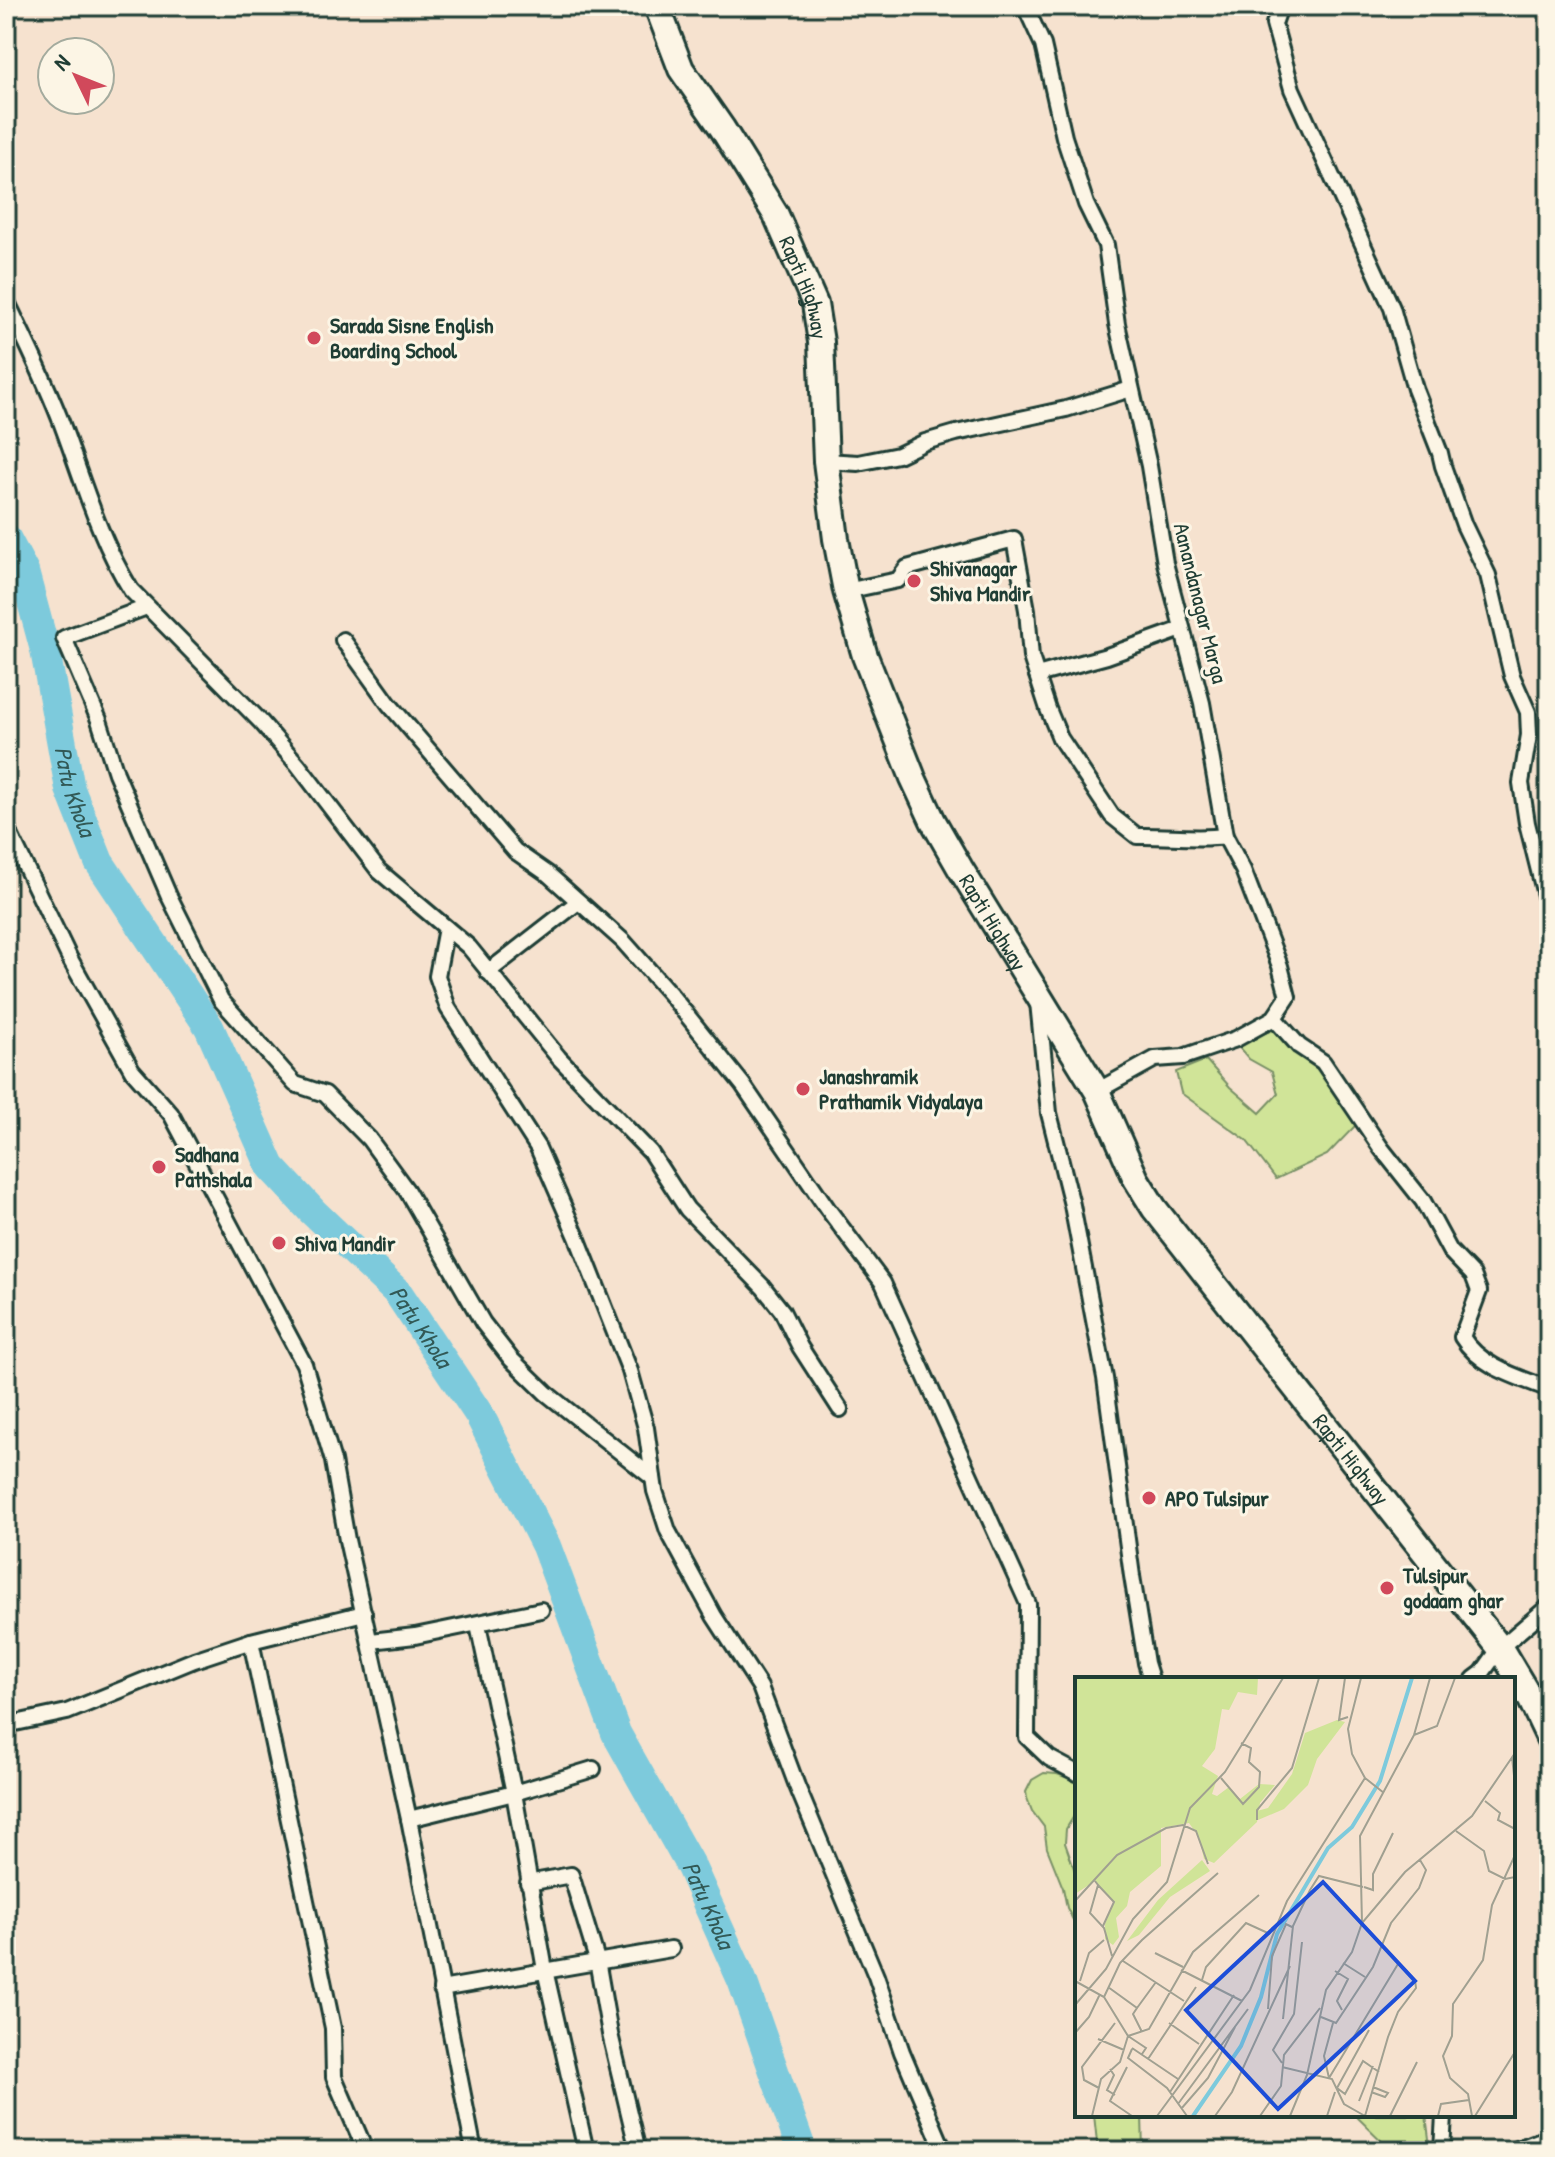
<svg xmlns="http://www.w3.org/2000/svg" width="1555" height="2157" viewBox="0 0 1555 2157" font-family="'Patrick Hand',sans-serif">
<rect width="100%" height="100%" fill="#f6e2cf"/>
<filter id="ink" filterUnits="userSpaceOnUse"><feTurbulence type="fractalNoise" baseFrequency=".0125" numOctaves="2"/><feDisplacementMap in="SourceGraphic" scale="16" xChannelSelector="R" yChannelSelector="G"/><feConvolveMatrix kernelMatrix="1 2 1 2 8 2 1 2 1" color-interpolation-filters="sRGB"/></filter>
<g filter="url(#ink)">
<!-- green -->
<g fill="#d0e498" stroke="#789066" stroke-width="2">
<polygon points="1273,1030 1323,1074 1356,1125 1327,1155 1276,1179 1246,1140 1181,1093 1176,1072 1206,1060 1230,1087 1260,1113 1278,1094 1272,1072 1249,1059 1235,1043"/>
<polygon points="1044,1773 1057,1774 1077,1781 1077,1811 1066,1829 1065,1843 1077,1877 1077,1928 1067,1908 1063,1888 1047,1848 1044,1827 1032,1811 1027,1798 1026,1792 1032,1780"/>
<polygon points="1094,2115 1142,2115 1143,2151 1098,2151"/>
<polygon points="1355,2115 1426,2115 1429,2139 1418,2151 1392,2151"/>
</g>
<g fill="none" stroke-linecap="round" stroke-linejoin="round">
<!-- river -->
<path stroke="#7dcadc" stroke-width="30" id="s1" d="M 6,538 L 24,572 L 45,650 L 70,789 L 99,862 L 209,1027 L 271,1167 L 313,1212 L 398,1293 L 480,1416 L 546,1546 L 616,1733 L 691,1867 L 742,1980 L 802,2151"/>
<!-- minor casing -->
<g stroke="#1f3d34" stroke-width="20">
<g id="minor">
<polyline points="1025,6 1043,45 1064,137 1086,204 1106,245 1117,324 1149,466 1165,563 1202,703 1225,836 1243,870 1280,966 1288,997 1274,1018 1236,1039 1183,1057 1155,1059 1097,1091"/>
<polyline points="1280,6 1274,24 1292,89 1392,308 1415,389 1440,453 1443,466 1464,525 1488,575 1512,676 1528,712 1529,735 1521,783 1527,823 1549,911"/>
<path d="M 6,300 C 25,339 44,378 60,419 C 82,477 98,537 131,590 L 261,722 L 298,765 L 379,871 L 469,947 L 559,1058 L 650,1152 L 687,1209 L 763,1287 L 782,1311 L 800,1347 L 840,1409"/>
<polyline points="826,461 858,463 898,455 925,442 956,433 1066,409 1131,389"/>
<path d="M 846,591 L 898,580 L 907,568 L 1014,539 L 1027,610 L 1031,657 L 1048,709 L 1060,738 L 1112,816 L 1137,836 C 1167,835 1196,840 1225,836"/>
<polyline points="147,607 64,638 99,720 116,773 169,896 221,1000 295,1084 325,1094 369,1139 407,1191 483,1323 511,1359 546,1393 653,1478"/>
<polyline points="343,640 389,704 515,851 548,874 623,941 670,994 743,1085 827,1208 883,1283 1028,1604 1027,1737 1049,1758 1077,1773"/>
<polyline points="1037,675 1107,656 1182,629"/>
<polyline points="6,826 70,959 132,1070 171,1114 304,1364 333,1461 347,1540 409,1819 474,2151"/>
<polyline points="446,928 437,976 448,1008 538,1148 577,1237 630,1371 646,1428 655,1491 668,1531 714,1616 760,1687 797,1786 876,1976 902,2052 944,2151"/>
<polyline points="488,972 578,902"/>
<polyline points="1038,1002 1049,1113 1072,1205 1105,1378 1132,1576 1146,1663 1151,1679"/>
<path d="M 1274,1018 L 1299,1046 L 1323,1062 L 1381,1148 L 1423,1201 L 1450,1251 L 1473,1275 L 1479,1291 L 1462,1337 C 1480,1367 1518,1377 1549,1389"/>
<polyline points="478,1625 514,1793 545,1970 586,2151"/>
<polyline points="251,1641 333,2028 334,2077 361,2140 363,2151"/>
<polyline points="371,1641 415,1636 541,1610"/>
<polyline points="1474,1679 1482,1673 1500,1648 1549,1606"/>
<polyline points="6,1725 67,1712 194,1660 251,1641 364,1613"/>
<polyline points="409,1819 514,1793 593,1769"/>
<polyline points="528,1883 571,1875 597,1960 610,2034 638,2151"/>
<polyline points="441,1989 671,1949"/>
<polyline points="1442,2151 1444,2115"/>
<polyline points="1512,2151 1549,2137"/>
</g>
</g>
<!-- primary casing -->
<g stroke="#1f3d34" stroke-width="30">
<g id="primary">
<path id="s2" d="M 657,6 L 681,69 L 722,128 L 776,215 L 815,304 L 821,342 L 826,461 L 836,539 L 846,591 L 865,656 L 913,778 L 933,821 L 960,868 L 1097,1091 L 1136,1179 L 1154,1208 L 1500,1648 L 1531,1700 L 1549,1738"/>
</g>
</g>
<!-- minor -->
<use href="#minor" stroke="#fcf5e5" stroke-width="14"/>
<!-- primary -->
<use href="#primary" stroke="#fcf5e5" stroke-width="24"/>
</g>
</g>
<!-- markers -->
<g fill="#d1495b" stroke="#fcf5e5" stroke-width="3">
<circle cx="314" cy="338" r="8"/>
<circle cx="914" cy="581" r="8"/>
<circle cx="803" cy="1089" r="8"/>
<circle cx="159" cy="1167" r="8"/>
<circle cx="279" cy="1243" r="8"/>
<circle cx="1149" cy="1498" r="8"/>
<circle cx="1387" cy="1588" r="8"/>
</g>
<g text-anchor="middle" stroke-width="6" stroke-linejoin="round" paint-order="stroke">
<!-- street labels -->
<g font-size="22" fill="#1f3d34" stroke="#fcf5e5">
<text dy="8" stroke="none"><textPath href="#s2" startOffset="320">Rapti Highway</textPath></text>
<text transform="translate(1201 603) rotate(76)" y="8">Aanandanagar Marga</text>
<text dy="8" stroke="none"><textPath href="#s2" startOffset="992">Rapti Highway</textPath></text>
<text dy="8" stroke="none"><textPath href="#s2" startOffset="1640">Rapti Highway</textPath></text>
</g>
<!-- poi labels -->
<g font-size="22" font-weight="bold" fill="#1f3d34" stroke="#fcf5e5" text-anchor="start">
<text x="330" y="333">Sarada Sisne English<tspan x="330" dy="25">Boarding School</tspan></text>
<text x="930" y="576">Shivanagar<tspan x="930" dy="25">Shiva Mandir</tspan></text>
<text x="819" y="1084">Janashramik<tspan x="819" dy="25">Prathamik Vidyalaya</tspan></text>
<text x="175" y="1162">Sadhana<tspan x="175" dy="25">Pathshala</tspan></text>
<text x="295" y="1251">Shiva Mandir</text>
<text x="1165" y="1506">APO Tulsipur</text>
<text x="1403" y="1583">Tulsipur<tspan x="1403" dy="25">godaam ghar</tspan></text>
</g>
<!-- water labels -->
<g font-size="24" font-style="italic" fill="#325956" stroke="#fcf5e5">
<text dy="8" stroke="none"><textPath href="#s1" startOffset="264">Patu Khola</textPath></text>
<text dy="8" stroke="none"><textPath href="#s1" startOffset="910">Patu Khola</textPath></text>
<text dy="8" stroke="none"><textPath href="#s1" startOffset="1558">Patu Khola</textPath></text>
</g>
</g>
<!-- overview -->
<g transform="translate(1075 1677)">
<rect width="440" height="440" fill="#f6e2cf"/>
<path d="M 0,1 L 183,1 L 182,18 L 163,15 L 154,33 L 147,32 L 140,72 L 127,89 L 143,99 L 137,117 L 142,119 L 154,110 L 165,122 L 184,107 L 200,108 L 185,126 L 182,145 L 139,186 L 129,182 L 124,160 L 114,146 L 86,151 L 86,189 L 55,215 L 52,229 L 41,241 L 44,260 L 38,268 L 30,262 L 30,247 L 39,225 L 20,204 L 0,217 ZM 262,43 L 270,45 L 242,82 L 233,108 L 209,132 L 183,143 L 182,134 L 193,131 L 217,97 L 230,56 ZM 127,183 L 135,194 L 95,220 L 64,258 L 52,264 L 83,223 Z" fill="#d0e498"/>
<path fill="none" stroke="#7dcadc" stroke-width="4" d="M 118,439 L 166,369 L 186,320 L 202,257 L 253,171 L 277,150 L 305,104 L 337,1"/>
<path fill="none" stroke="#a0a091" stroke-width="2" d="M 270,1 L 264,43 L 273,40M 339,58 L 362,49 L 380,1M 437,80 L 440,108M 146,101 L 168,127 L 184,110 L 185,95 L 174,85 L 176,71 L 166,66M 290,101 L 309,116M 410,124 L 425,136 L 423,143 L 440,152M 182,143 L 182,133 L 217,91 L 244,1M 381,154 L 409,174 L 414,194 L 430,202 L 440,200M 20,204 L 23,208 L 15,236 L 29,251 L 37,279M 23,208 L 39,225 L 28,249M 289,210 L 298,213 L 298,197 L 318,156M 0,224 L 42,178 L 91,151 L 108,148 L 121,154 L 133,187M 287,246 L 285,159 L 339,58 L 355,1M 80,276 L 108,290M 48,284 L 109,324M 268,286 L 290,300M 106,293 L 167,324M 260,294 L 273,302 L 262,324 L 267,333M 127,303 L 131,290 L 171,246 L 195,257M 0,304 L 29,320 L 53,359 L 45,385 L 26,402 L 17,439M 5,304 L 14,276 L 29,263M 33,310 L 62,331 L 58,337 L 67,355M 29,320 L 45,286 L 67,263 L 143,196M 0,328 L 31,292 L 58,242 L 92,205 L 115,131 L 150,95 L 208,1M 62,331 L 81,305M 193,332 L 197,279 L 211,247 L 217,250M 246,340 L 261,346 L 298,290 L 316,246 L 344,211 L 351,193 L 345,183M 208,342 L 218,249 L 235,213 L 244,199 L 288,210M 94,346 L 124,367M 294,353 L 262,411 L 270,417 L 288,384 L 304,395M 0,356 L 14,340 L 25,317M 53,359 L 74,352 L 118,275 L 184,218M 53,359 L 71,371 L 67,377M 23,362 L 49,373M 57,371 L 103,402M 57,372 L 53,381 L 92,411 L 112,439M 73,382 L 121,310M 207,386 L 198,373 L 219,337 L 227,265M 52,390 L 35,424 L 57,439M 207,390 L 257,402 L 269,427 L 290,439M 35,392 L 39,398 L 32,413 L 40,418M 254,401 L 323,287M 254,401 L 249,379 L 258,346M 24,411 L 9,403 L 7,390 L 40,346M 95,415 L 159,318M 296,415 L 310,420 L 313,416 L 298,410M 284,424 L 298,389M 103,427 L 173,332M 106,432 L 133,401 L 160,350M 82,439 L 175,313 L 212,224 L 290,101 L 277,77 L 273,52 L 286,1M 140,439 L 157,415 L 215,289M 185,439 L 206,409 L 209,378 L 245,331M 215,439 L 232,398 L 251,313 L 277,275 L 287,246 L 330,195 L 397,139 L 440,76M 252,439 L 260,415M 290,439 L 313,360 L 323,335 L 341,311 L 340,303M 315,439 L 342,385M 363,439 L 366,427 L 394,423M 397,439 L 393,417 L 375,401 L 368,379 L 377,359 L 378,327 L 408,283 L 417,228 L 440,178M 400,439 L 440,375"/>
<path fill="#1d4ed8" fill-opacity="0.15" stroke="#1d4ed8" stroke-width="4" d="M 248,205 L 340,304 L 203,432 L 111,333 Z"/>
<rect width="440" height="440" fill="none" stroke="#1f3d34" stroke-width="4"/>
</g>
<!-- margin -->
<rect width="1555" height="2157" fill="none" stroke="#fcf5e5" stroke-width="32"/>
<rect x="16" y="16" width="1523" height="2125" fill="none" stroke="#1f3d34" stroke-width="3" filter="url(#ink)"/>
<!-- north arrow -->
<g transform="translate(76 76) rotate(313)"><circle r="38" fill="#fcf5e5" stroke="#a4ab9e" stroke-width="2"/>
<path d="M0-6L14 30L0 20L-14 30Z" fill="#d1495b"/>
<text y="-12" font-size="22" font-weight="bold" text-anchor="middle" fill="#1f3d34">N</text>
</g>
</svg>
